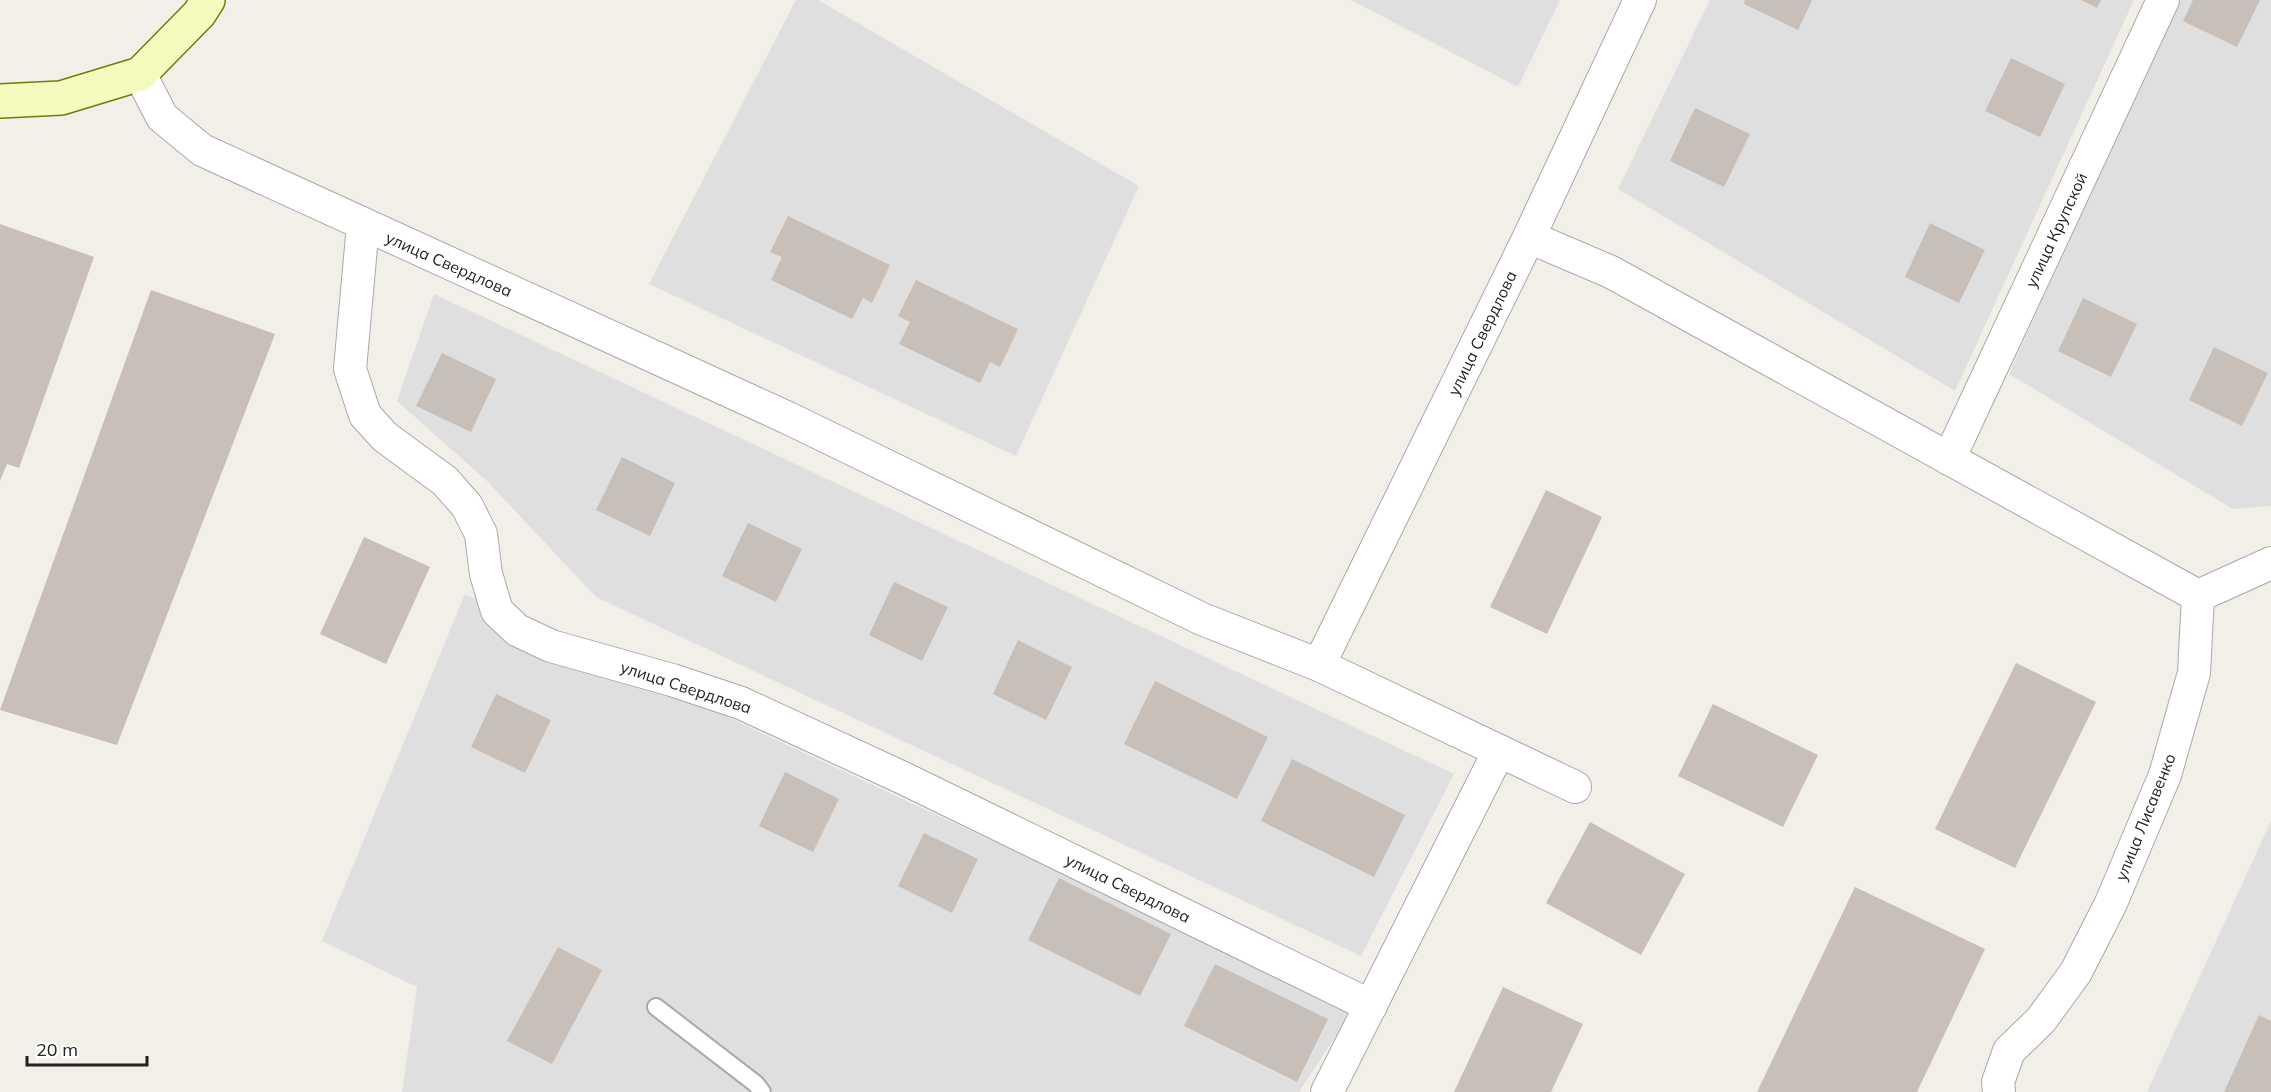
<svg xmlns="http://www.w3.org/2000/svg" width="2271" height="1092" viewBox="0 0 2271 1092" font-family="Mulish,sans-serif">
<rect width="100%" height="100%" fill="#f2efe9"/>
<!-- residential -->
<g fill="#e0dfdf">
<polygon points="796,0 818,0 1139,186 1016,456 649,284"/>
<polygon points="1351,0 1560,0 1518,87"/>
<polygon points="1710,0 2134,0 1955,391 1618,189"/>
<polygon points="2177,0 2271,0 2271,506 2233,509 2009,374"/>
<polygon points="434,294 1454,774 1361,956 596,597 487,481 397,401"/>
<polygon points="465,594 1353,1010 1299,1092 402,1092 417,987 322,941"/>
<polygon points="2271,821 2271,1092 2147,1092"/>
</g>
<!-- building -->
<g fill="#c7bfb8">
<polygon points="1745,0 1812,0 1798,30 1744,4"/>
<polygon points="2081,0 2101,0 2097,8"/>
<polygon points="2193,0 2260,0 2237,47 2183,21"/>
<polygon points="2011,58 2065,84 2040,137 1985,111"/>
<polygon points="1695,108 1750,134 1724,187 1670,161"/>
<polygon points="788,216 890,265 872,303 863,298 852,319 771,280 782,257 770,252"/>
<polygon points="1930,223 1985,250 1959,303 1905,277"/>
<polygon points="0,224 94,257 19,468 7,464 0,481"/>
<polygon points="916,280 1018,329 1000,367 990,362 980,383 899,344 910,322 898,316"/>
<polygon points="151,290 275,334 117,745 0,710"/>
<polygon points="2083,298 2137,324 2111,377 2058,351"/>
<polygon points="2214,347 2268,373 2242,426 2189,400"/>
<polygon points="442,353 496,379 471,432 416,406"/>
<polygon points="622,457 675,483 650,536 596,510"/>
<polygon points="1546,490 1602,517 1547,634 1490,607"/>
<polygon points="748,523 802,549 776,602 722,576"/>
<polygon points="364,537 430,567 386,664 320,634"/>
<polygon points="894,582 948,607 922,661 869,635"/>
<polygon points="1018,640 1072,667 1046,720 993,694"/>
<polygon points="2016,663 2096,702 2015,868 1935,829"/>
<polygon points="1155,681 1268,737 1237,799 1124,744"/>
<polygon points="496,694 551,720 525,773 471,747"/>
<polygon points="1713,704 1818,755 1783,827 1678,776"/>
<polygon points="1292,759 1405,815 1374,877 1261,821"/>
<polygon points="785,772 839,799 813,852 759,826"/>
<polygon points="1590,822 1685,874 1641,955 1546,903"/>
<polygon points="924,833 978,859 952,913 898,886"/>
<polygon points="1059,878 1171,934 1140,996 1028,940"/>
<polygon points="1855,887 1985,949 1917,1092 1757,1092"/>
<polygon points="558,947 602,970 552,1064 507,1041"/>
<polygon points="1215,964 1328,1019 1297,1082 1184,1026"/>
<polygon points="1503,987 1583,1024 1551,1092 1454,1092"/>
<polygon points="2259,1015 2271,1021 2271,1092 2224,1092"/>
</g>
<g fill="none" stroke-linecap="round" stroke-linejoin="round">
<!-- lane casing -->
<g stroke="#a9a9a9" stroke-width="20">
<polyline id="lane" points="656,1007 756,1084 762,1092"/>
</g>
<!-- street casing -->
<g stroke="#a9a9a9" stroke-width="34">
<g id="street">
<polyline points="140,74 162,117 202,150 788,418 1202,619 1319,665 1575,787"/>
<polyline points="363,225 350,369 365,415 385,437 445,481 467,506 481,534 486,574 497,611 517,630 551,646 672,680 741,703 903,778 1371,1006"/>
<polyline points="1529,237 1611,272 2198,596"/>
<polyline points="1949,459 2163,0"/>
<polyline points="1319,665 1529,237 1640,0"/>
<polyline points="1327,1092 1499,751"/>
<polyline points="1999,1092 1998,1082 2009,1051 2041,1020 2076,972 2111,903 2165,775 2194,673 2198,596 2271,563"/>
</g>
</g>
<!-- secondary casing -->
<g stroke="#707d05" stroke-width="36">
<polyline id="secondary" points="0,101 61,98 140,74 199,14 208,0"/>
</g>
<!-- lane -->
<use href="#lane" stroke="#fff" stroke-width="16"/>
<!-- street -->
<use href="#street" stroke="#fff" stroke-width="32"/>
<!-- secondary -->
<use href="#secondary" stroke="#f7fabf" stroke-width="33"/>
</g>
<g text-anchor="middle" stroke-width="4.5" stroke-linejoin="round" paint-order="stroke">
<!-- street labels -->
<g font-size="16" fill="#222" stroke="#fff">
<text transform="translate(2056 230) rotate(-65)" y="6">улица Крупской</text>
<text transform="translate(449 264) rotate(24)" y="6">улица Свердлова</text>
<text transform="translate(1482 333) rotate(-64)" y="6">улица Свердлова</text>
<text transform="translate(686 687) rotate(18)" y="6">улица Свердлова</text>
<text transform="translate(2145 817) rotate(-68)" y="6">улица Лисавенко</text>
<text transform="translate(1128 888) rotate(26)" y="6">улица Свердлова</text>
</g>
</g>
<!-- scale -->
<path d="M27 1056v9h120v-9" fill="none" stroke="#222222" stroke-width="3"/>
<text x="36" y="1056" font-size="18" fill="#222222" stroke="#ffffff" stroke-width="4.5" paint-order="stroke">20 m</text>
</svg>
